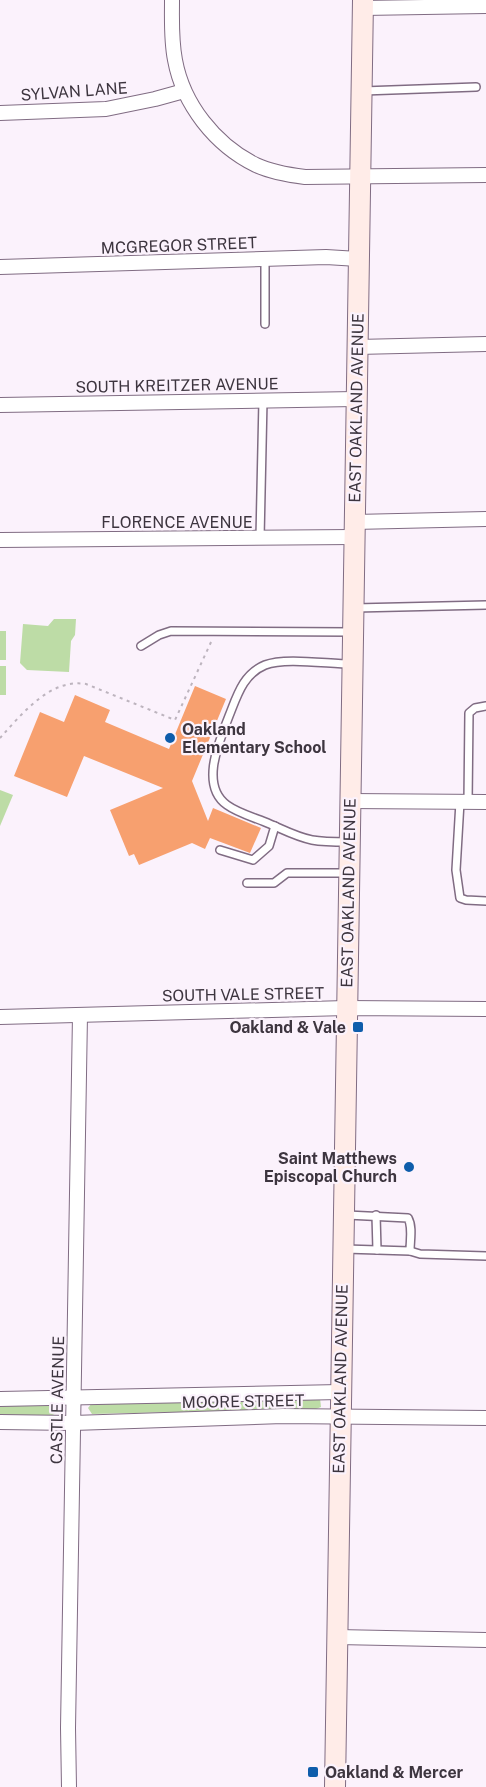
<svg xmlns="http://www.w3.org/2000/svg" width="486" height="1787" viewBox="0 0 486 1787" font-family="'Public Sans',sans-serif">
<rect width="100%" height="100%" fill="#fbf2fc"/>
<!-- green -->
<g fill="#bddca6">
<polygon points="54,619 76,619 75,635 71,641 69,672 27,670 20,663 23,624 48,626"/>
<rect x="0" y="631" width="6" height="29"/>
<rect x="0" y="666" width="6" height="29"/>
<polygon points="0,790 13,795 0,826"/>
<polygon points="320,1398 321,1407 316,1409 92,1414 88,1408 92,1403"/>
<polygon points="53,1402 59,1410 57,1413 52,1415 0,1417 0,1404"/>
</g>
<!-- building -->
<polygon fill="#f7a06f" points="195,686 226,699 192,781 208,821 213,808 261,828 250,853 210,838 205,849 192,843 139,865 134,854 129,856 110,810 163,788 84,756 67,797 14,776 40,712 64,722 75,695 110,710 105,722 169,749"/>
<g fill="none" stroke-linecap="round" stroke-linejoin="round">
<!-- service casing -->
<g stroke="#806c83" stroke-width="10">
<g id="service">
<polyline points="363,91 476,87"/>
<polyline points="265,259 265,324"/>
<polyline points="260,538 263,400"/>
<polyline points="355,608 486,605"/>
<polyline points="141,646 159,635 171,631 352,632"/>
<polyline points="460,802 456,870 460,898 466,900 486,901"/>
<polyline points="468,802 469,713 475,708 486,706"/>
<path d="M 348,842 C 336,842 323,842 312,840 C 296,837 280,828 265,822 C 253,817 238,813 227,805 C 199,785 220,740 229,716 C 237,696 243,674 265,665 C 285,657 328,664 351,664"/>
<polyline points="220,850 253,860 269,846 275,826"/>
<polyline points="247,883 274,883 287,873 348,873"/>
<polyline points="376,1215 377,1250"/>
<path d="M 345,1249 L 410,1251 C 410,1240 413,1227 408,1218 L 347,1215"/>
<polyline points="410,1251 420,1254 486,1256"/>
</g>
</g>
<!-- minor casing -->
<g stroke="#806c83" stroke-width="16">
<g id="minor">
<path d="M 172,0 C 172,20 171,40 175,60 C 183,104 215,145 256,165 C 271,172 289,175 305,177 L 486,175"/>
<polyline points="363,8 486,6"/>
<polyline points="0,113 106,109 155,99 184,91"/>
<polyline points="0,267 326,257 358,259"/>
<polyline points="357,347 486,344"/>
<polyline points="0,405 355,399"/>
<polyline points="354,522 486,519"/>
<polyline points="0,540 353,537"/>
<polyline points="349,801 486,802"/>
<polyline points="0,1017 346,1008 486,1009"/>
<polyline points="0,1399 340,1392"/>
<polyline points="0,1422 73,1423 283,1416 486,1418"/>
<polyline points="337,1637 486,1640"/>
<polyline points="69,1787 68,1728 80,1015"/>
</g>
</g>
<!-- secondary casing -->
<g stroke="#806c83" stroke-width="22">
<polyline id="secondary" points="335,1787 363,0"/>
</g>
<!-- path -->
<path stroke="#bdb4be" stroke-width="2" stroke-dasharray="3 4.5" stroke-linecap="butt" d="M 0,738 C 22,714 50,678 86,684 L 175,720 L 212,640"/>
<!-- service -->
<use href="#service" stroke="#fff" stroke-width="7"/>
<!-- minor -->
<use href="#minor" stroke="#fff" stroke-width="14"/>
<!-- secondary -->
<use href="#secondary" stroke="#ffece8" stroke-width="20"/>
</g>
<!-- markers -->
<g fill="#0e5dab" stroke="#fbf2fc" stroke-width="2">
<circle cx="170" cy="738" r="6"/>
<rect x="352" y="1021" width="12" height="12" rx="3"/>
<circle cx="409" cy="1167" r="6"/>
<rect x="307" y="1766" width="12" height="12" rx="3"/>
</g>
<g text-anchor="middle" stroke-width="4.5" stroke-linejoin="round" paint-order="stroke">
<!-- street labels -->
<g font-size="16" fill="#3d353f" stroke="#fbf2fc">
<text transform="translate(74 91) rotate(-4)" y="6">SYLVAN LANE</text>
<text transform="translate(179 245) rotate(-2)" y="6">MCGREGOR STREET</text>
<text transform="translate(177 385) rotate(-1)" y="6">SOUTH KREITZER AVENUE</text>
<text transform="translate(356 408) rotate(-89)" y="6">EAST OAKLAND AVENUE</text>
<text x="177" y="528">FLORENCE AVENUE</text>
<text transform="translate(348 893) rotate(-89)" y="6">EAST OAKLAND AVENUE</text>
<text transform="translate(243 994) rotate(-1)" y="6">SOUTH VALE STREET</text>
<text transform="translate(340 1379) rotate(-89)" y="6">EAST OAKLAND AVENUE</text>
<text transform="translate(57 1400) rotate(-89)" y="6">CASTLE AVENUE</text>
<text transform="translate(243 1401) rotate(-1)" y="6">MOORE STREET</text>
</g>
<!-- poi labels -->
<g font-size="16" font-weight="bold" fill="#3d353f" stroke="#fbf2fc" text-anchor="start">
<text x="182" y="735">Oakland<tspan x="182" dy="18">Elementary School</tspan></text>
<text x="346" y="1033" text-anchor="end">Oakland &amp; Vale</text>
<text x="397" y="1164" text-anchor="end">Saint Matthews<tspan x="397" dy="18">Episcopal Church</tspan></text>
<text x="325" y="1778">Oakland &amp; Mercer</text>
</g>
</g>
</svg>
